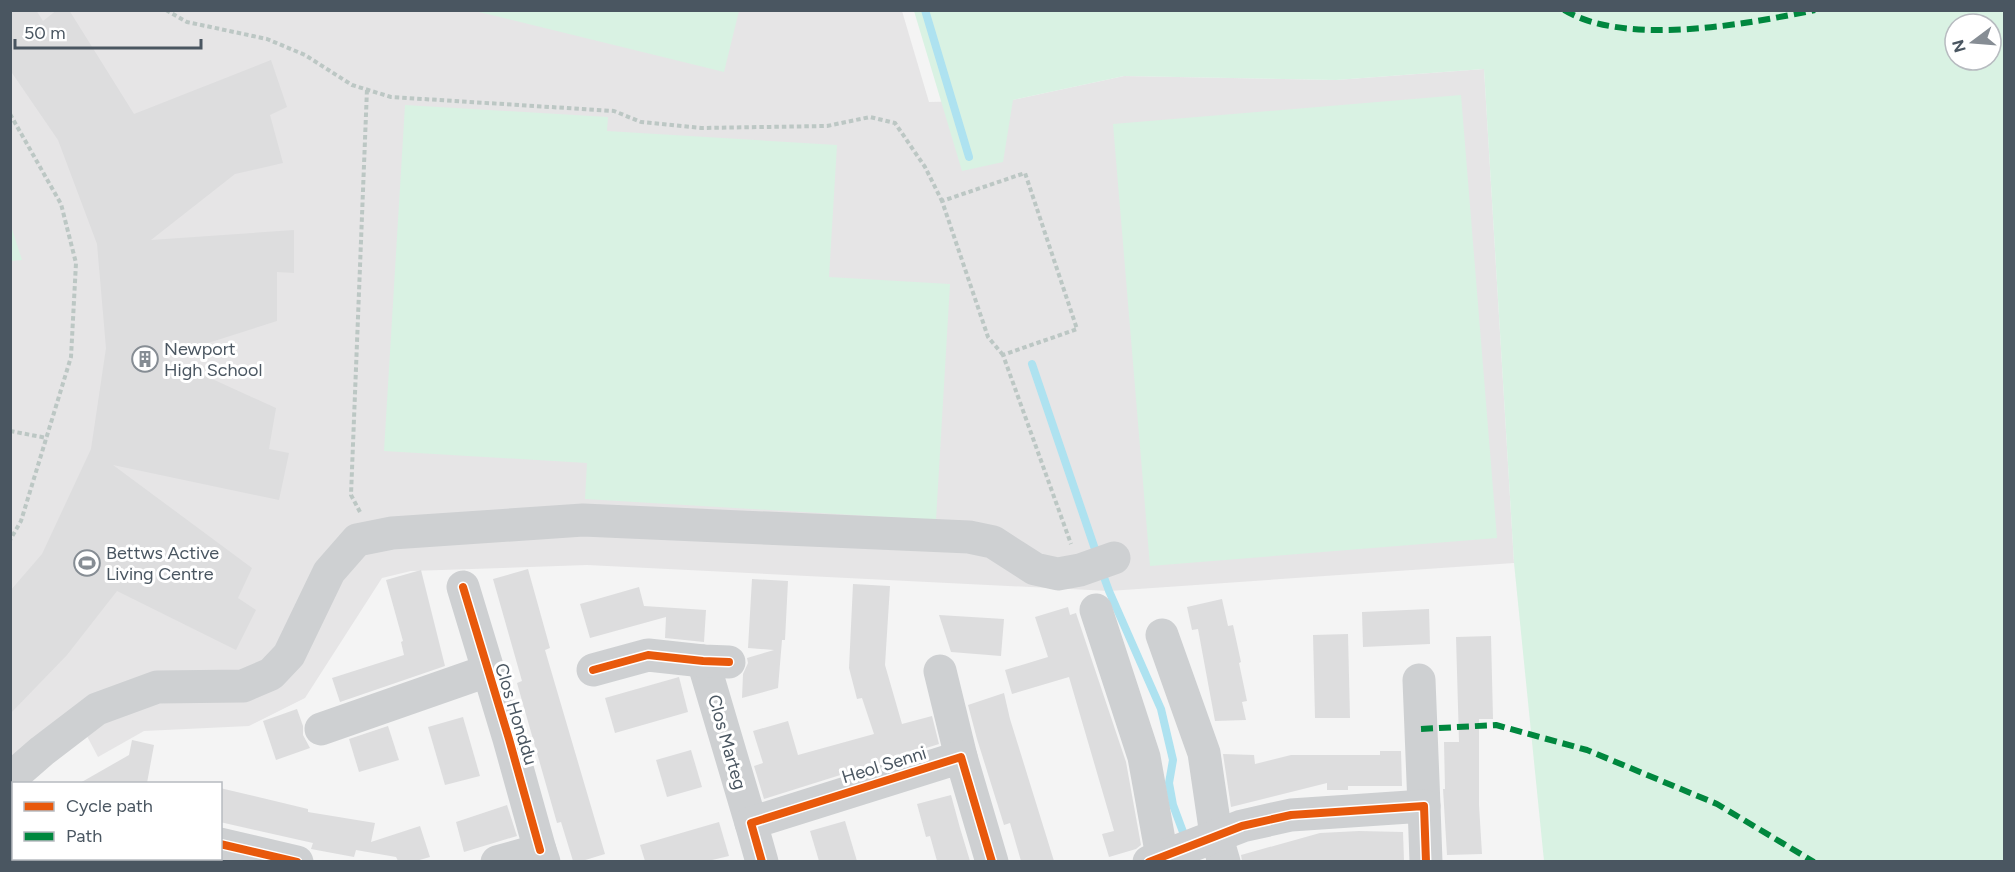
<svg xmlns="http://www.w3.org/2000/svg" width="2015" height="872" viewBox="0 0 2015 872" font-family="Figtree,sans-serif">
<rect width="100%" height="100%" fill="#f4f4f4"/>
<!-- education -->
<polygon fill="#e6e5e6" points="11,11 902,11 929,102 1012,100 1124,76 1336,80 1484,69 1514,563 1109,591 587,565 411,571 382,578 305,698 249,726 144,731 98,757 80,723 11,773"/>
<!-- green -->
<g fill="#d9f2e3" fill-rule="evenodd">
<polygon points="475,11 739,11 724,72"/>
<path d="M 914,11 L 2004,11 L 2004,861 L 1544,861 L 1514,563 L 1484,69 L 1336,80 L 1124,76 L 1013,100 L 1003,162 L 962,171 ZM 1955,24 L 1991,24 L 1991,60 L 1955,60 Z"/>
<polygon points="1461,95 1497,538 1150,566 1113,124"/>
<polygon points="405,105 608,117 607,131 837,145 829,277 950,284 936,520 585,499 587,463 384,451"/>
<polygon points="11,226 22,260 11,261"/>
</g>
<g fill="none" stroke-linecap="round" stroke-linejoin="round">
<!-- stream -->
<g stroke="#aee2f0" stroke-width="8">
<polyline points="925,10 969,157"/>
<polyline points="1032,364 1097,555"/>
<polyline points="1101,569 1109,591 1161,709 1173,760 1169,783 1173,805 1186,840"/>
</g>
</g>
<!-- building -->
<g fill="#ddddde">
<polygon points="10,10 36,10 43,21 57,10 69,10 134,114 271,60 287,107 270,115 283,163 235,174 151,240 294,230 294,273 277,272 277,321 164,357 276,408 269,449 289,453 279,500 113,465 252,568 238,598 256,610 236,650 117,591 67,655 10,714 10,591 42,554 91,449 106,348 97,244 58,140 10,70"/>
<polygon points="528,569 550,648 545,650 605,854 582,861 573,861 561,822 557,823 517,683 522,681 493,579"/>
<polygon points="421,570 445,666 340,702 332,678 404,655 401,642 403,641 386,580"/>
<polygon points="752,579 788,581 785,640 782,640 778,688 742,698 743,674 748,663 747,658 774,650 748,648"/>
<polygon points="853,584 890,586 885,665 902,724 932,716 939,744 764,799 754,766 763,763 753,731 788,721 798,755 874,734 862,698 857,699 849,668"/>
<polygon points="639,587 644,606 706,610 704,642 665,638 666,617 590,638 580,604"/>
<polygon points="1222,599 1228,626 1233,625 1241,662 1239,663 1247,701 1242,702 1246,720 1215,721 1198,629 1192,630 1187,607"/>
<polygon points="1068,607 1070,615 1076,613 1126,762 1141,845 1136,849 1109,857 1102,834 1114,831 1069,677 1012,694 1005,670 1048,657 1035,617"/>
<polygon points="1429,609 1430,644 1363,647 1362,612"/>
<polygon points="939,615 1004,619 1001,656 951,652"/>
<polygon points="1348,634 1350,718 1315,718 1313,635"/>
<polygon points="1491,636 1493,719 1479,719 1479,805 1482,854 1447,855 1443,789 1445,789 1444,742 1459,742 1456,637"/>
<polygon points="679,677 688,712 615,733 605,698"/>
<polygon points="1004,693 1010,719 1054,861 1021,861 1010,823 1004,825 977,739 968,705"/>
<polygon points="297,709 303,726 303,735 310,748 276,760 263,721"/>
<polygon points="463,717 480,776 445,785 428,727"/>
<polygon points="388,726 399,760 359,772 349,739"/>
<polygon points="132,740 154,745 147,783 80,783 129,755"/>
<polygon points="691,750 702,787 667,797 656,760"/>
<polygon points="1380,751 1401,751 1402,786 1348,786 1348,790 1327,790 1327,783 1231,807 1223,754 1254,755 1255,764 1291,755 1380,755"/>
<polygon points="220,788 308,809 308,812 375,823 371,842 420,826 430,857 416,861 398,861 396,857 356,850 354,857 311,849 313,843 220,822"/>
<polygon points="951,795 960,828 970,861 937,861 930,836 926,837 917,804"/>
<polygon points="507,805 517,836 464,852 456,822"/>
<polygon points="845,821 857,861 819,861 810,831"/>
<polygon points="719,822 729,856 708,861 645,861 640,845"/>
<polygon points="1359,831 1403,832 1404,861 1242,861 1241,855 1320,833"/>
</g>
<g fill="none" stroke-linecap="round" stroke-linejoin="round">
<!-- path -->
<g stroke="#bcc7c4" stroke-width="4" stroke-dasharray="4.5 3" stroke-linecap="butt">
<polyline points="166,10 187,22 267,39 305,55 352,85 391,97 614,111 641,122 701,128 827,126 870,117 895,123 925,167 942,201"/>
<polyline points="10,114 61,204 76,263 71,357 21,521 10,540"/>
<polyline points="1003,355 988,337 942,201 1025,173 1077,329 1003,355 1071,544"/>
<polyline points="10,431 47,438"/>
<polyline points="360,512 351,495 367,89"/>
</g>
<!-- minor -->
<g stroke="#ced0d2" stroke-width="33">
<polyline points="463,587 509,739 540,850"/>
<polyline points="1096,610 1144,757 1163,862"/>
<polyline points="1162,635 1204,753 1216,835 1224,862"/>
<polyline points="703,661 751,823"/>
<polyline points="593,670 648,655 703,661 729,662"/>
<polyline points="940,671 961,757"/>
<polyline points="1419,680 1424,806"/>
<polyline points="321,729 487,671"/>
<polyline points="19,771 42,751 97,709 157,687 243,686 271,674 289,655 329,572 357,540 392,533 583,520 969,537 993,542 1035,569 1058,574 1080,570 1114,558"/>
<polyline points="220,844 297,862"/>
<polyline points="10,856 14,849"/>
<polyline points="497,862 540,850 544,862"/>
<polyline points="762,862 751,823 961,757 992,862"/>
<polyline points="1149,862 1242,826 1291,815 1424,806 1426,862"/>
</g>
<!-- quiet -->
<g stroke="#00873e" stroke-width="6" stroke-dasharray="12 6" stroke-linecap="butt">
<path d="M 1564,10 C 1625,47 1748,24 1815,10"/>
<polyline points="1421,729 1496,725 1587,750 1717,804 1814,862"/>
</g>
<!-- cycleway casing -->
<g stroke="#fff" stroke-width="11">
<g id="cycleway">
<polyline points="463,587 509,739 540,850"/>
<polyline points="593,670 648,655 703,661 729,662"/>
<polyline points="220,844 297,862"/>
<polyline points="762,862 751,823 961,757 992,862"/>
<polyline points="1149,862 1242,826 1291,815 1424,806 1426,862"/>
</g>
</g>
<!-- cycleway -->
<use href="#cycleway" stroke="#e8590c" stroke-width="8"/>
</g>
<!-- icons -->
<defs>
<g id="building-ring" transform="scale(1.35)"><circle r="9.5" fill="#fff" stroke="#868d94" stroke-width="1.5"/><path d="M-4-6H4V6H1V3H-1V6H-4ZM-2.5-4.3h1.7v1.8h-1.7ZM.8-4.3h1.7v1.8H.8ZM-2.5-1h1.7V.8h-1.7ZM.8-1h1.7V.8H.8Z" fill="#868d94"/></g>
<g id="stadium-ring" transform="scale(1.35)"><circle r="9.5" fill="#fff" stroke="#868d94" stroke-width="1.5"/><path d="M0-5a6.5 5 0 1 0 0 10a6.5 5 0 1 0 0-10ZM-3.5-1.8h7v3.6h-7Z" fill="#868d94"/></g>
</defs>
<g fill-rule="evenodd">
<use href="#building-ring" x="145" y="359"/>
<use href="#stadium-ring" x="87" y="563"/>
</g>
<g text-anchor="middle" stroke-width="6" stroke-linejoin="round" paint-order="stroke">
<!-- poi labels -->
<g font-size="18" fill="#4a5661" stroke="#fff" text-anchor="start">
<text x="164" y="355">Newport<tspan x="164" dy="21">High School</tspan></text>
<text x="106" y="559">Bettws Active<tspan x="106" dy="21">Living Centre</tspan></text>
</g>
<!-- street labels -->
<g font-size="18" fill="#4a5661" stroke="#fff">
<text transform="translate(516 714) rotate(73)" y="6">Clos Honddu</text>
<text transform="translate(727 742) rotate(74)" y="6">Clos Marteg</text>
<text transform="translate(884 765) rotate(-17)" y="6">Heol Senni</text>
</g>
</g>
<!-- border -->
<rect width="2015" height="872" fill="none" stroke="#4a5661" stroke-width="24"/>
<!-- legend -->
<rect x="12" y="782" width="210" height="78" fill="#ffffff" stroke="#b7bbc0" stroke-width="1.5"/>
<rect x="24" y="802" width="30" height="9" fill="#e8590c" stroke="#b7bbc0" stroke-width="1.5"/>
<text x="66" y="812" font-size="18" fill="#4a5661">Cycle path</text>
<rect x="24" y="832" width="30" height="9" fill="#00873e" stroke="#b7bbc0" stroke-width="1.5"/>
<text x="66" y="842" font-size="18" fill="#4a5661">Path</text>
<!-- north arrow -->
<g transform="translate(1973 42) rotate(254)"><circle r="28" fill="#ffffff" stroke="#b7bbc0" stroke-width="1.5"/>
<path d="M0-4.5L10 22L0 15L-10 22Z" fill="#868d94"/>
<text y="-9" font-size="16" font-weight="bold" text-anchor="middle" fill="#4a5661">N</text>
</g>
<!-- scale -->
<path d="M15 39v9h186v-9" fill="none" stroke="#4a5661" stroke-width="3"/>
<text x="24" y="39" font-size="18" fill="#4a5661" stroke="#ffffff" stroke-width="4.5" paint-order="stroke">50 m</text>
</svg>
